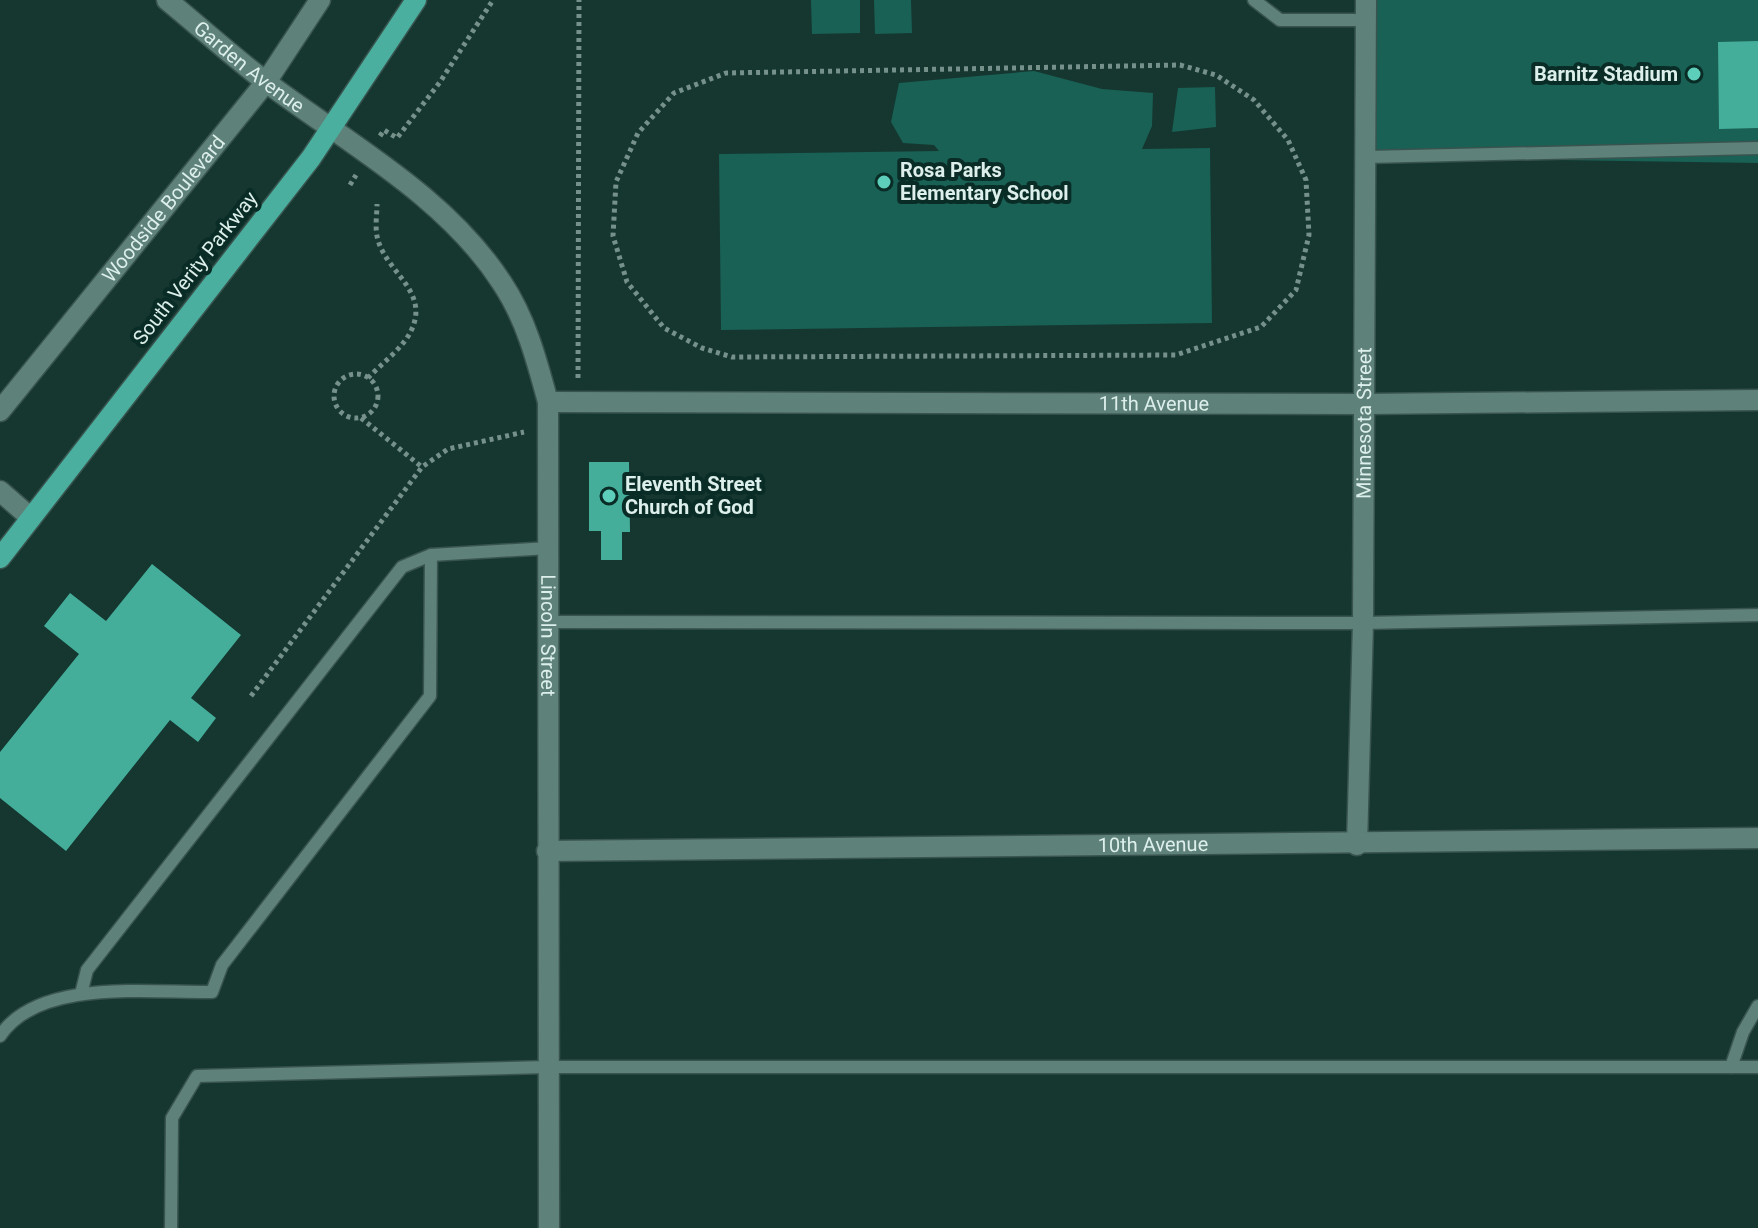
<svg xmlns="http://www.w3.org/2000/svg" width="1758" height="1228" viewBox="0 0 1758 1228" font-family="Roboto,sans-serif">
<rect width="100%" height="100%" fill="#153730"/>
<!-- green -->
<g fill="#196055">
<polygon points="811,0 860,0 860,33 812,34"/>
<polygon points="874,0 911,0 912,33 875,34"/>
<polygon points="1366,0 1758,0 1758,163 1367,157"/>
<polygon points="1034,71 1102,89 1153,93 1152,126 1142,149 1210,148 1212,323 721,330 719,154 939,151 934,145 903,143 891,122 899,83"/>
<polygon points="1215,87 1216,127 1172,132 1178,88"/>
</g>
<!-- building -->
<g fill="#44ae9b">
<polygon points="1758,41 1758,128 1719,129 1718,42"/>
<polygon points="589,462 629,462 630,532 622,532 622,560 601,560 601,531 589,531"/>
<polygon points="152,564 241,635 191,698 216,718 198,742 170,720 66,851 0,798 0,752 79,654 44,626 70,593 106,621"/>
</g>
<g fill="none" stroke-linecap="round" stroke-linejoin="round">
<!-- lane casing -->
<g stroke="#39544f" stroke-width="15">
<g id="lane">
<polyline points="1254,0 1280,20 1366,20"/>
<polyline points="1367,157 1758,148"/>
<polyline points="549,622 1363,623 1758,615"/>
<polyline points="81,994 87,970 402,567 431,555 549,548"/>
<path d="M 0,1036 C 38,978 151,993 212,992 L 222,965 L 430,696 L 431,555"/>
<polyline points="1731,1067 1743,1032 1758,1006"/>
<polyline points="171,1228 172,1118 197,1076 547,1067 1758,1067"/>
</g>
</g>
<!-- street casing -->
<g stroke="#39544f" stroke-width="23">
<g id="street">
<path id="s1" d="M 167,0 C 200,27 232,56 266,82 C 347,143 446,196 502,283 C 526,319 537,361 548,402 L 549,1228"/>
<path id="s2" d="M 548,402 L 1365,404 L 1758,400"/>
<path id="s3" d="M 0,411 L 266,82 L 320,0"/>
<polyline points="0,491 31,518"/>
<path id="s4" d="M 1357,845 L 1363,623 L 1366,0"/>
<path id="s5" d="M 547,851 L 1758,838"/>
</g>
</g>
<!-- primary casing -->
<g stroke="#39544f" stroke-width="23">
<polyline id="primary" points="0,558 311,158 416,0"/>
</g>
<!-- path -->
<g stroke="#76908a" stroke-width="5" stroke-dasharray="4 4" stroke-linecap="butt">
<polygon points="1180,65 1216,75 1254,100 1288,140 1306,180 1309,235 1296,290 1261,327 1176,355 732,357 702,348 664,328 627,282 613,236 616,182 638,133 674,93 726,73"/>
<polyline points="380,136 384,130 397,138 440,82 493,0"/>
<polyline points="350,185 356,175"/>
<circle cx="356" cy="396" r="22"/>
<path d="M 368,378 C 381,364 403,348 411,331 C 431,290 384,272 377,236 C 375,226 377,214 377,204"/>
<polyline points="578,378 579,0"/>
<polyline points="361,418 422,467"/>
<polyline points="251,696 422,467 448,449 524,432"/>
</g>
<!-- lane -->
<use href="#lane" stroke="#5e8179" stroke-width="12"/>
<!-- street -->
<use href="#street" stroke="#5e8179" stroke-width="20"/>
<!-- primary -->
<use href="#primary" stroke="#4aaf9e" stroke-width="20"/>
</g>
<!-- markers -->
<g fill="#5dceb9" stroke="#0a2c26" stroke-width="3">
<circle cx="1694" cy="74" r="8"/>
<circle cx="884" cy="182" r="8"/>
<circle cx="609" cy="496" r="8"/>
</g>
<g text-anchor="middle" stroke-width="8" stroke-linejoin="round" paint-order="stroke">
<!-- street labels -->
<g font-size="20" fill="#dcefea" stroke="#0a2c26">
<text dy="7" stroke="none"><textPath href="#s1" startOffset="106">Garden Avenue</textPath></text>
<text dy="7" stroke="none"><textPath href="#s3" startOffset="260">Woodside Boulevard</textPath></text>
<text transform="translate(195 268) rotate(-52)" y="7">South Verity Parkway</text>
<text dy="7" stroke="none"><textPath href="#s2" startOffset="606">11th Avenue</textPath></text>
<text dy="7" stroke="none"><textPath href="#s4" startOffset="422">Minnesota Street</textPath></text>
<text dy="7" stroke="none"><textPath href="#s1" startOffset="802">Lincoln Street</textPath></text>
<text dy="7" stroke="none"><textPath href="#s5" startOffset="606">10th Avenue</textPath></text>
</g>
<!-- poi labels -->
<g font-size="20" font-weight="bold" fill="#dcefea" stroke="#0a2c26" text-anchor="start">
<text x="1678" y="81" text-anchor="end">Barnitz Stadium</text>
<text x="900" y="177">Rosa Parks<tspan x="900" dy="23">Elementary School</tspan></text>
<text x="625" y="491">Eleventh Street<tspan x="625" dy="23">Church of God</tspan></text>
</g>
</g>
</svg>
